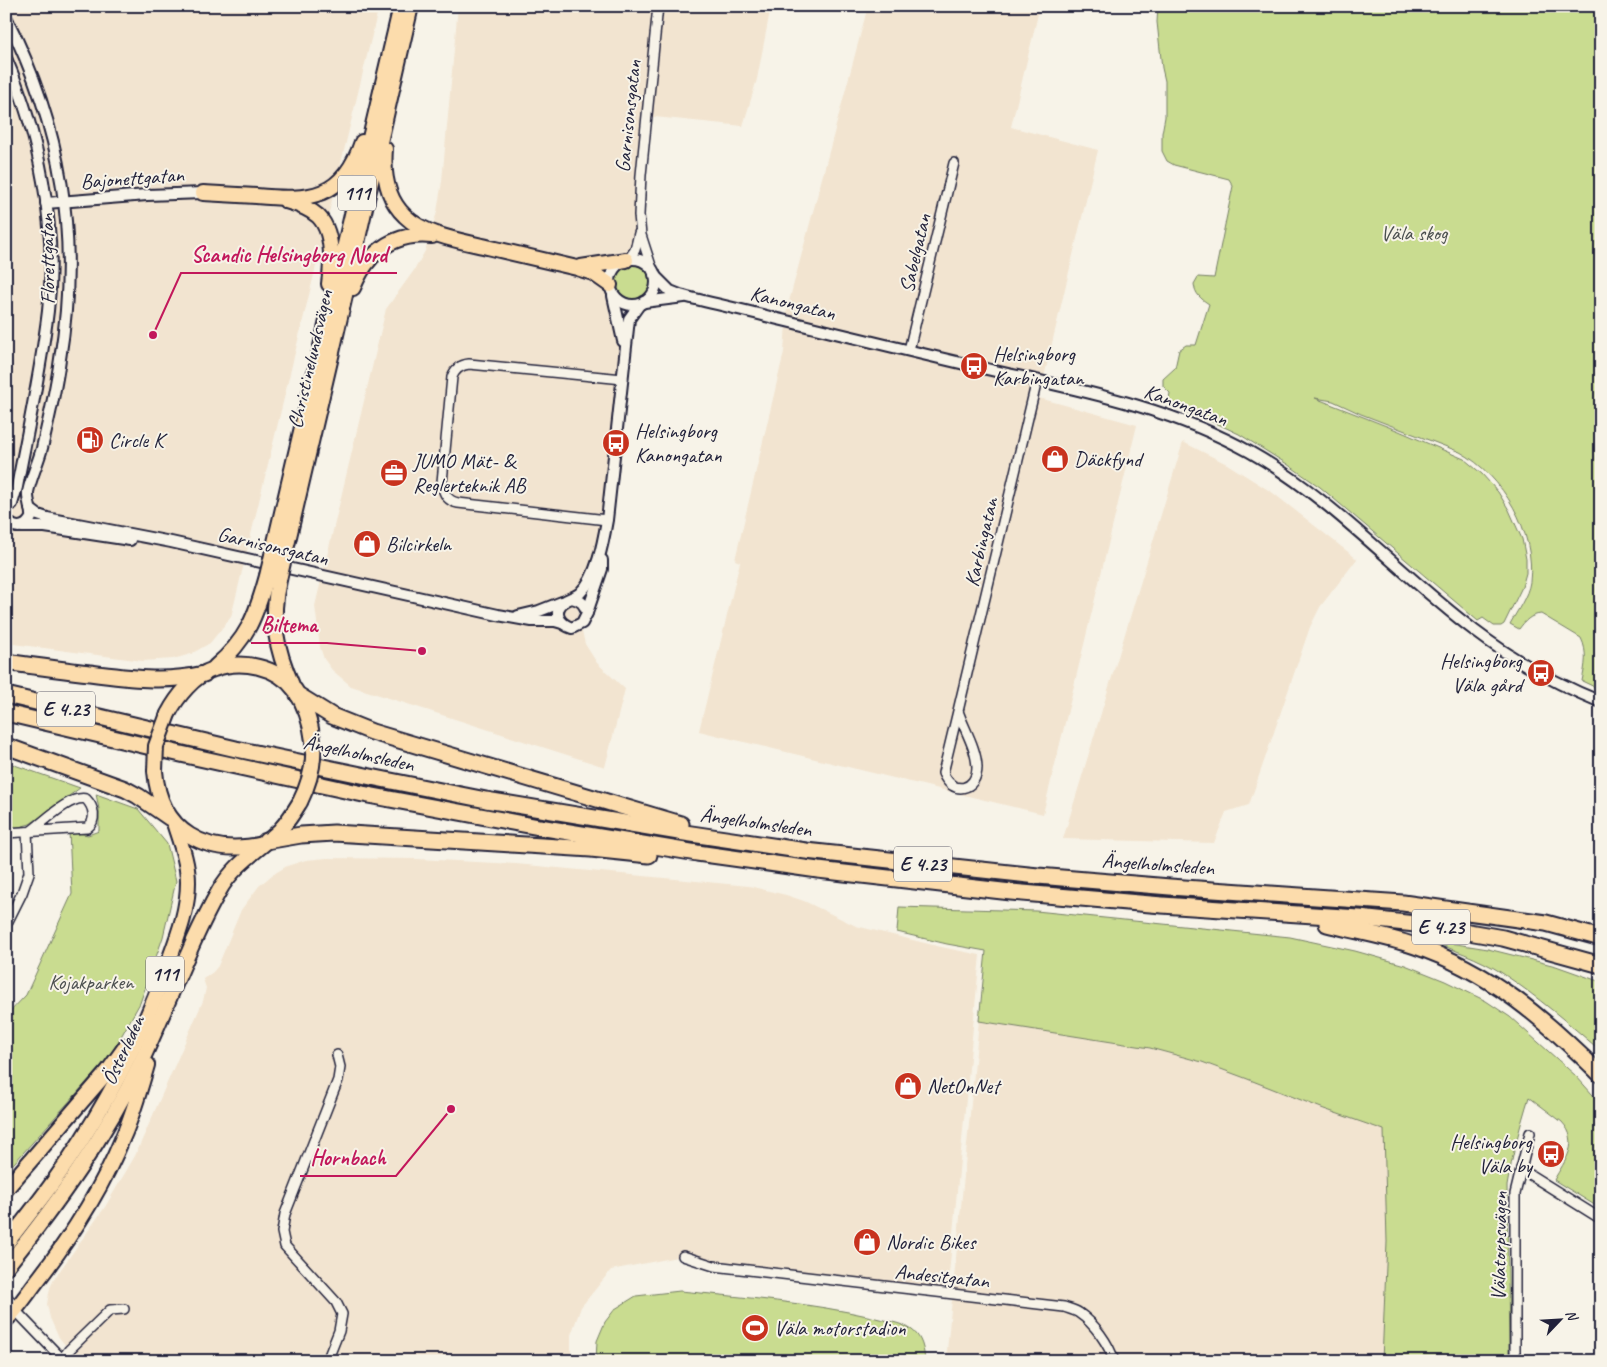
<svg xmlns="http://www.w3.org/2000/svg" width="1607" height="1367" viewBox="0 0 1607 1367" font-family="Caveat,sans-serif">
<rect width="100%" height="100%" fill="#f7f3e8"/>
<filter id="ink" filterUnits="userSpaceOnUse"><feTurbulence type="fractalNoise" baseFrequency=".02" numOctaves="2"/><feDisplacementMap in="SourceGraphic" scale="10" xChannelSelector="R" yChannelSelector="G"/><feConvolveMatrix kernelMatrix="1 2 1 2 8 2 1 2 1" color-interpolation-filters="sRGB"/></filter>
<g filter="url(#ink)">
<!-- built -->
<g fill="#f2e4d0">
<polygon points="6,6 379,6 231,617 210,643 191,654 173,659 143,661 6,643"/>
<polygon points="458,6 771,6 757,79 743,126 645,116 638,230 629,254 584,265 609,291 615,307 623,356 604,523 596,564 577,595 579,618 585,644 597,663 625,689 605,767 351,686 332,670 324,659 320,647 315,606 386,309 415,269 425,251 437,212 442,181"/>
<polygon points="868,6 1040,6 1011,127 1098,150 1039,398 1137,425 1043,814 699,731 740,562 735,560 784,352 787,309"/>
<polygon points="1183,442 1227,464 1273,493 1357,559 1320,607 1310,627 1249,805 1226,812 1214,843 1063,839"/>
<polygon points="327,858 417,859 516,864 749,886 786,895 804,901 856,926 941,947 980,955 947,1294 792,1276 682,1256 611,1270 581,1307 571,1335 571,1361 64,1361 69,1350 58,1336 50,1318 47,1304 50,1288 54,1279 105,1207 135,1156 203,1001 206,988 203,979 213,972 218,966 241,910 259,886 272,875 287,866 306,860"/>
<polygon points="979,1021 1150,1048 1201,1062 1245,1078 1324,1109 1385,1130 1387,1242 1382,1361 946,1361"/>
</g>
<!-- green -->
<g fill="#c9dc90" stroke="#767f66">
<path d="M 1158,6 L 1601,6 L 1601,690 L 1582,681 C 1585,666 1588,652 1581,638 L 1541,614 C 1530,615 1525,621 1519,629 L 1510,624 C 1517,611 1528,596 1530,582 C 1536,532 1503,476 1460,452 L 1361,414 L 1333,401 L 1315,398 L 1399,431 L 1464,459 L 1482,474 L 1498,492 L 1509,510 L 1522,539 L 1526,559 L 1526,573 L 1522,587 L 1504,624 L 1501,626 L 1494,626 L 1483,618 L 1478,621 L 1320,487 L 1287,464 L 1239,434 L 1220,425 L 1168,404 L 1170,393 L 1163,386 L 1163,379 L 1175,368 L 1179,350 L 1186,345 L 1196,345 L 1209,304 C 1201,299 1195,294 1194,284 L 1198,277 L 1214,278 L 1233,186 L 1229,179 L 1174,165 L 1167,161 L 1162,151 L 1162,133 L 1165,117 L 1165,81 L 1162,68 L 1157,22 Z"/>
<circle cx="633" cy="282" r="17"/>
<polygon points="6,762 80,788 30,824 19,827 6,828"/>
<polygon points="96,794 138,809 167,844 176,881 163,937 140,1003 110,1056 6,1172 6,1016 26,995 72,894 69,831 88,835 99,831 99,809"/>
<path d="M 899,907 L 1036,911 L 1290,937 L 1355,951 L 1405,965 L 1445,981 L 1486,1001 L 1510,1017 L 1576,1076 L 1601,1104 L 1601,1209 L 1554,1180 C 1565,1160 1581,1143 1562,1122 L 1529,1097 C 1520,1126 1512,1156 1507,1186 L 1509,1361 L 1382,1361 L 1387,1242 L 1384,1130 L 1324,1109 L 1245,1078 L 1202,1062 L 1150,1048 L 979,1021 L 986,951 L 947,944 L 897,932 Z"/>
<path d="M 1425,939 L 1488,949 L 1556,966 L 1601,982 L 1601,1051 C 1569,1024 1537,996 1502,973 C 1479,958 1451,949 1425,939 Z"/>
<path d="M 680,1291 C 742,1297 811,1303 872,1317 C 885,1321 901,1322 912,1330 C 922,1337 924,1350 925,1361 L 596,1361 L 597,1341 L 605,1322 L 615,1309 L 636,1296 Z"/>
</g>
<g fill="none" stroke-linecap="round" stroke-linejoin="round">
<!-- minor casing -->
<g stroke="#22223b" stroke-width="12">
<g id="minor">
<polyline points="628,260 635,250 639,233"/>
<polyline points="653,272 641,235 639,215 641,175 658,6"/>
<polyline points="909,350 954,163"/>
<path d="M 607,520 L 458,503 C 447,501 443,493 442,482 L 452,377 C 455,369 460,365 469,364 L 623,379"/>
<path d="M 958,711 L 943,773 C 952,796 977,791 977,767 C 976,747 964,729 958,711 L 1037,380"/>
<path d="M 6,833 L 87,828 C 97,821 94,807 86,799 C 70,795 44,822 31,831"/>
<polyline points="6,925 22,893 29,873 27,832"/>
<polyline points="1521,1169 1601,1219"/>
<path d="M 683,1256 L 714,1266 L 1064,1307 C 1069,1309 1075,1310 1079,1313 C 1094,1323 1109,1344 1114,1361"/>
<polyline points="6,1295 16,1311 64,1361"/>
<polyline points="62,1359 69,1350 110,1310 124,1309"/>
<polyline points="327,1361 339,1331 342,1314 336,1302 285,1246 282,1232 285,1214 338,1080 340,1067 337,1055"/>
<polyline points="1515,1361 1515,1194 1530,1133"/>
</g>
</g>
<!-- tertiary casing -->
<g stroke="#22223b" stroke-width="14">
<g id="tertiary">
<path d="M 6,17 C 62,127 80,238 60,359 C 56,389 49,419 42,448 C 38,463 31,477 28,492 C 27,501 32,509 31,518 C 25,530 12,530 6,518"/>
<path d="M 6,58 C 39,133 58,229 48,311 C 41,370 28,429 17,487 L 12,504"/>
<polyline points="46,203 147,195 203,193"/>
<circle cx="633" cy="282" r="23"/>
<path d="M 654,275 L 670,291 L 680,295 C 710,303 740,309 770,317 C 844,335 917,353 991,370 C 1079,390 1170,407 1250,452 C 1334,499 1399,574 1475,631 C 1513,660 1557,684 1601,702"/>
<polyline points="613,296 623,341"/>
<polyline points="644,302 684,297"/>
<polyline points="30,509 38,515 47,518 171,542 498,615 532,621 555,621 562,623"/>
<polyline points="22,527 45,527 130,540"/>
<path d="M 572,598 C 581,600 585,604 587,613 L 582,623 L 572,628 C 563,625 555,618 559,608 C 562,599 573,599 580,593 C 597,577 603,543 607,520 L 629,319 L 639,305"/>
<polyline points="587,613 602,569 602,560"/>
<polyline points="518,616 539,611 562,602"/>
</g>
</g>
<!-- primary casing -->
<g stroke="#22223b" stroke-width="18">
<g id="primary">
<path d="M 385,149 C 383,173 387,199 405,216 C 424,235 461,241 487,247 C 517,254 547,261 577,268 L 593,273 L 610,285"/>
<path d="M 203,193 C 220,194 238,195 256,196 C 310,201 343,199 362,142"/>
<path d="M 286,201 C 297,204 309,208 318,216 C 334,232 332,263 329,284"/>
<polyline points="581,267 626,260"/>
<path d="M 353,288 C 367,253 393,232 432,236"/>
<polyline points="272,555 401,6"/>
<polyline points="284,558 333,348 411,6"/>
<path d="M 279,580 C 270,619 276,649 292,685"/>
<path d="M 215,667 C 247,640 256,616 267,576"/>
<path d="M 168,714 C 177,697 194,675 214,669 C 241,659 277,666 295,690 C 305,705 311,724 313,741"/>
<path d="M 155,771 C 160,832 206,857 263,844"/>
<polyline points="6,1189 108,1071 126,1046"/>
<path d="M 6,1244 C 22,1223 39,1202 54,1181 C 101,1115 140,1042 167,966 C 177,938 188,912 188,882 C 188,862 180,842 174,823"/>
<path d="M 6,1267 C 58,1203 105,1137 141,1062 C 168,1006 188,946 219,891 C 234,864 259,850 280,830 C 288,821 294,812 300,802"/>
<path d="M 6,1320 C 18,1308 27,1294 37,1281 C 71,1237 102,1189 123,1137 C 133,1114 140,1089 147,1065"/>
</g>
</g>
<!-- motorway casing -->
<g stroke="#22223b" stroke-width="19">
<g id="motorway">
<path d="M 6,662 C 34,666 62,670 90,673 C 128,678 166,683 204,674"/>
<polyline points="6,695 236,749 371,777 486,800 685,833 806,851 1038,876 1170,887 1403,903 1546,923 1601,938"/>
<polyline points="298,695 332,716 372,732 681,824"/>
<polyline points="6,713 181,754 363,794 539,827 697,853 818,870 1011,892 1162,905 1359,918 1434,926 1503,938 1601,965"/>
<polyline points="6,746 125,789 138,796 170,818"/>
<polyline points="266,841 301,835 334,833 591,849 649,855"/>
<path d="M 1327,924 C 1356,931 1386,936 1415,946 C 1490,971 1546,1020 1601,1075"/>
</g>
</g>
<!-- minor -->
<use href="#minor" stroke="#f7f3e8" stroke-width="9"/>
<!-- tertiary -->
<use href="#tertiary" stroke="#f7f3e8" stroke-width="10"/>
<!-- primary -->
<use href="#primary" stroke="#fcdcac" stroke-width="14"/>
<!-- motorway -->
<use href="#motorway" stroke="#fcdcac" stroke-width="15"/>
<!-- primary-bridge casing -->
<g stroke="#22223b" stroke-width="18" stroke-linecap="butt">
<g id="primary-bridge">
<polyline points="267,576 272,555"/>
<polyline points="279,580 284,558"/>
<polyline points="155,771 156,746 168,714"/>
<path d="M 300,802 C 310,782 315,763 313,741"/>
</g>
</g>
<!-- primary-bridge -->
<use href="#primary-bridge" stroke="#fcdcac" stroke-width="14"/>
</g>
</g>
<!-- icons -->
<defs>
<g id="bus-disc" transform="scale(1.4375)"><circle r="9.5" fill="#c8321e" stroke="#f7f3e8"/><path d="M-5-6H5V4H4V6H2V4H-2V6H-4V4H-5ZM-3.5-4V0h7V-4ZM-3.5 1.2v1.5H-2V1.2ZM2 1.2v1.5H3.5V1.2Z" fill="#fff"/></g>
<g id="fuel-disc" transform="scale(1.4375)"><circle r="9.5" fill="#c8321e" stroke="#f7f3e8"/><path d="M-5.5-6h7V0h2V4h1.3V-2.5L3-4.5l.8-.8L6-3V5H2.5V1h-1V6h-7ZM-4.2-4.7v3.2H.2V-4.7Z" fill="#fff"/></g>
<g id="shop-disc" transform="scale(1.4375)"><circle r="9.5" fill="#c8321e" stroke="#f7f3e8"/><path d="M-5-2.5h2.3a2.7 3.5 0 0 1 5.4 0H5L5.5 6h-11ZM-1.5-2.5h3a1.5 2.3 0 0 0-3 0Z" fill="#fff"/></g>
<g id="office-disc" transform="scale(1.4375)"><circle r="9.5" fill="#c8321e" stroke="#f7f3e8"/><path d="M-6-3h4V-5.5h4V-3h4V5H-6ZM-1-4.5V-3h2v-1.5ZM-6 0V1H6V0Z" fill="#fff"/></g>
<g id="stadium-disc" transform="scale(1.4375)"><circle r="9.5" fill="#c8321e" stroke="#f7f3e8"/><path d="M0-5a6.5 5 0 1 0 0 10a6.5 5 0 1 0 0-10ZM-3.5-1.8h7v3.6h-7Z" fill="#fff"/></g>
</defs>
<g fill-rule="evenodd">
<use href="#bus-disc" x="974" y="366"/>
<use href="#fuel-disc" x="90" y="440"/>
<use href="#bus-disc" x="616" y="443"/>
<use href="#shop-disc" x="1055" y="459"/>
<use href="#office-disc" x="394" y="473"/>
<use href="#shop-disc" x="367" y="544"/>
<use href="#bus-disc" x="1541" y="673"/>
<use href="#shop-disc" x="908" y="1086"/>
<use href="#bus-disc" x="1551" y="1154"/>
<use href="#shop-disc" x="867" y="1242"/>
<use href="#stadium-disc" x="755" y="1328"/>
</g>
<g text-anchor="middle" stroke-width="4" stroke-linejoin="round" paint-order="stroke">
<!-- shield labels -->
<g fill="#f7f3e8" stroke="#62616f" stroke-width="1">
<rect x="338" y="175.5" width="38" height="35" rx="4"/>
<rect x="37" y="691.5" width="58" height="35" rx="4"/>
<rect x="894" y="846.5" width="58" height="35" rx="4"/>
<rect x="1412" y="909.5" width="58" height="35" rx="4"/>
<rect x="146" y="956.5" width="38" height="35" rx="4"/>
</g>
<g font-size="20" font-weight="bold" fill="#22223b">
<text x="357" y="200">111</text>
<text x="66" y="716">E 4.23</text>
<text x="923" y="871">E 4.23</text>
<text x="1441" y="934">E 4.23</text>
<text x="165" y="981">111</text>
</g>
<!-- street labels -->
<g font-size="21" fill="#22223b" stroke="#f7f3e8">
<text transform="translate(628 116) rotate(-84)" y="7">Garnisonsgatan</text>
<text transform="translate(132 178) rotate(-4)" y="7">Bajonettgatan</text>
<text transform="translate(915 253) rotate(-77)" y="7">Sabelgatan</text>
<text transform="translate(47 259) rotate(-91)" y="7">Florettgatan</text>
<text transform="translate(793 303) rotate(14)" y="7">Kanongatan</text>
<text transform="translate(310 359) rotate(-77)" y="7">Christinelundsvägen</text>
<text transform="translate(1186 405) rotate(20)" y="7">Kanongatan</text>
<text transform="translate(981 542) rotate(-77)" y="7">Karbingatan</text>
<text transform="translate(273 546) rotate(13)" y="7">Garnisonsgatan</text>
<text transform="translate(359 753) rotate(12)" y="7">Ängelholmsleden</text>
<text transform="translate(756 822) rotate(8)" y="7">Ängelholmsleden</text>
<text transform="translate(1158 864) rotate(4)" y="7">Ängelholmsleden</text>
<text transform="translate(123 1050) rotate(-65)" y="7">Österleden</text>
<text transform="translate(1499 1246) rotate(-89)" y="7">Välatorpsvägen</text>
<text transform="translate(942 1276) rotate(6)" y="7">Andesitgatan</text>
</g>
<!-- park labels -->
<g font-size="21" fill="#4c5050" stroke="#f7f3e8">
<text x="1414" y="240">Väla skog</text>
<text x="91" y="989">Kojakparken</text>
</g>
<!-- poi labels -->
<g font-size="21" fill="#22223b" stroke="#f7f3e8" text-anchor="start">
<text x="993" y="361">Helsingborg<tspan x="993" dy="24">Karbingatan</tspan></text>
<text x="635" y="438">Helsingborg<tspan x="635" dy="24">Kanongatan</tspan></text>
<text x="109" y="447">Circle K</text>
<text x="1074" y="466">Däckfynd</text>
<text x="413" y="468">JUMO Mät- &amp;<tspan x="413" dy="24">Reglerteknik AB</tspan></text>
<text x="386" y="551">Bilcirkeln</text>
<text x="1522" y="668" text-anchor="end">Helsingborg<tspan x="1522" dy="24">Väla gård</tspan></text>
<text x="927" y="1093">NetOnNet</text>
<text x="1532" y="1149" text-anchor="end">Helsingborg<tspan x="1532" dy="24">Väla by</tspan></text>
<text x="886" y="1249">Nordic Bikes</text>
<text x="774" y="1335">Väla motorstadion</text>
</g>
</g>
<!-- callouts -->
<path fill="none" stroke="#c2185b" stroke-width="2" d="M153 335L181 273H397M422 651L327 643H251M451 1109L396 1176H300"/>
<g fill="#c2185b" stroke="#f7f3e8" stroke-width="2">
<circle cx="153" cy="335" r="5"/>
<circle cx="422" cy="651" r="5"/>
<circle cx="451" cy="1109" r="5"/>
</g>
<g font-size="22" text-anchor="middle" font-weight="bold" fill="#c2185b" stroke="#f7f3e8" stroke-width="4" stroke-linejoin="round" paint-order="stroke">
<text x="289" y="262">Scandic Helsingborg Nord</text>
<text x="289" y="632">Biltema</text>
<text x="348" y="1165">Hornbach</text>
</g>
<!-- margin -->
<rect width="1607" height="1367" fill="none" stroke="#f7f3e8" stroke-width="25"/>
<rect x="12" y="12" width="1582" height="1342" fill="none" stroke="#22223b" stroke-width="2" filter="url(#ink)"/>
<!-- north arrow -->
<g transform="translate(1560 1320) rotate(65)" stroke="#f7f3e8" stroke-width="4" paint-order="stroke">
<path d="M0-4L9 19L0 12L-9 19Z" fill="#22223b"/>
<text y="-8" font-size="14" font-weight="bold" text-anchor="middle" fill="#22223b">N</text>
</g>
</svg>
